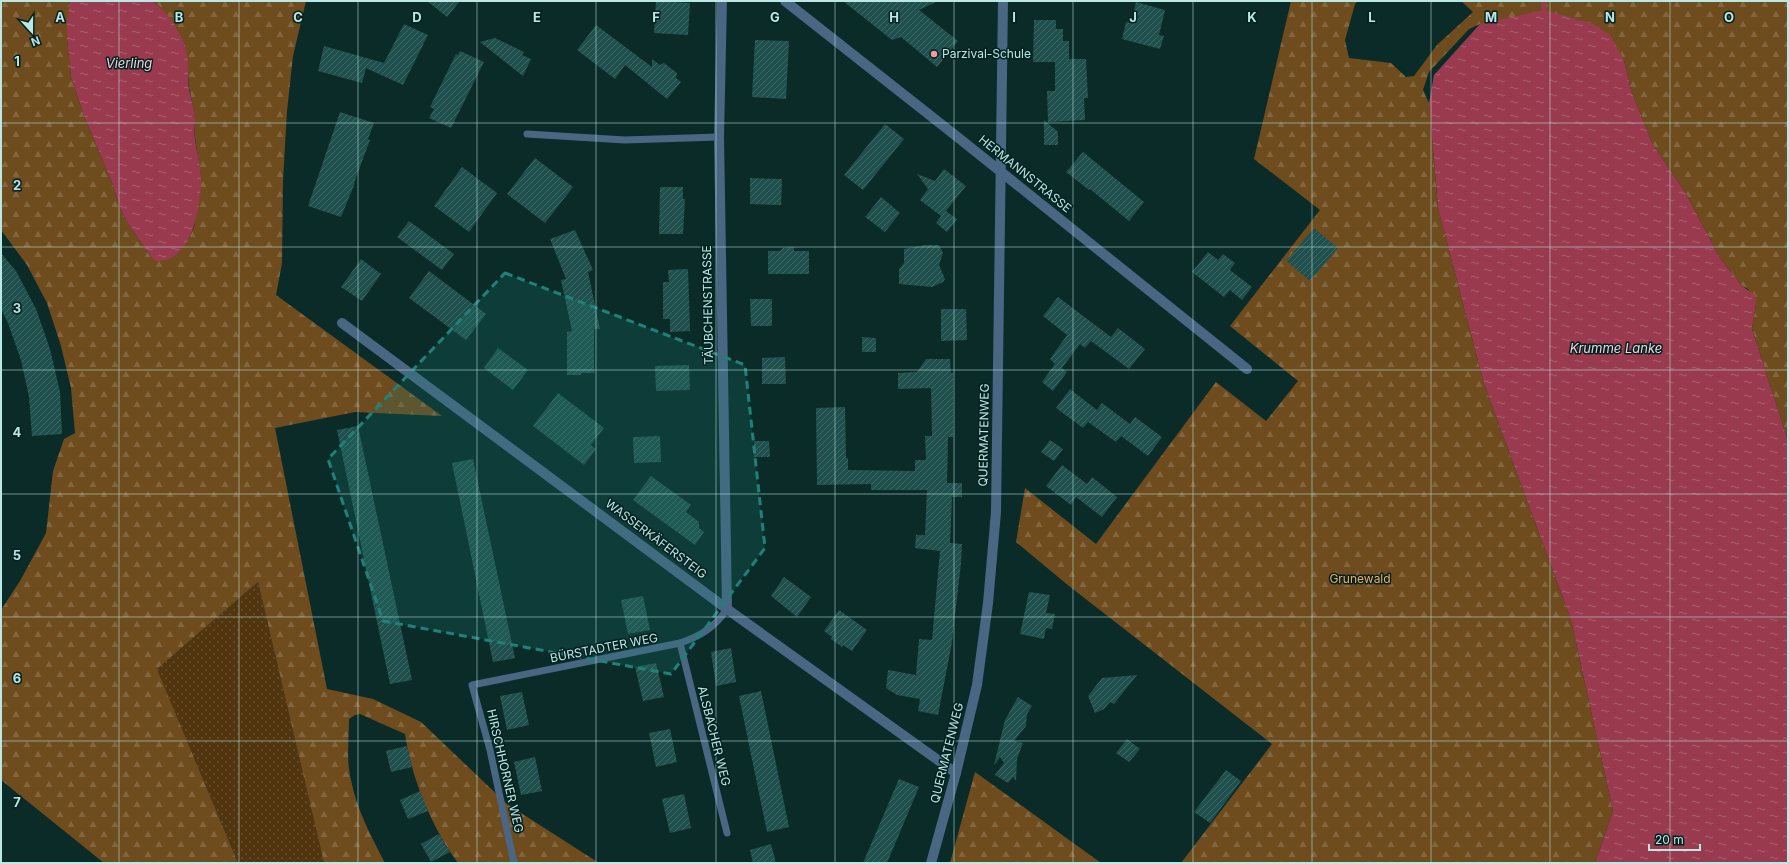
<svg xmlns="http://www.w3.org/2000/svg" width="1789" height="864" viewBox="0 0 1789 864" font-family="Inter,sans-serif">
<defs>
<pattern id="grass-dots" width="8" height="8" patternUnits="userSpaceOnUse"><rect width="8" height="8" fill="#51350f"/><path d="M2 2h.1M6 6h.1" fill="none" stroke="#685232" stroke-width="1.8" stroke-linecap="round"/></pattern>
<pattern id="forest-firs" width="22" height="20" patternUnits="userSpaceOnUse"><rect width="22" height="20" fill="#6f4c1e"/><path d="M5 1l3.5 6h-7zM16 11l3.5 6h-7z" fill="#82663f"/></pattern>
<pattern id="water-ripples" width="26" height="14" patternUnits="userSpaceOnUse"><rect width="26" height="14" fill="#9a3a4f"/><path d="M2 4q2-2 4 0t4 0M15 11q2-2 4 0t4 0" fill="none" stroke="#aa6071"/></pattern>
<pattern id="building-hatch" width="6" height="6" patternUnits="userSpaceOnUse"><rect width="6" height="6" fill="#20504d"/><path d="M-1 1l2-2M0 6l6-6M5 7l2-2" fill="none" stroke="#3e6966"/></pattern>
</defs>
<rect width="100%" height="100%" fill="#0b2b29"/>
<!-- grass -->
<polygon fill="url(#grass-dots)" points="258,582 324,863 238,863 157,669"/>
<!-- forest -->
<g fill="url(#forest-firs)">
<path d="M 1,1 L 70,1 L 67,39 L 71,77 L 84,116 L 113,185 L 120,208 L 127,222 L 151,257 L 189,238 L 194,227 L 198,206 L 201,176 L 195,138 L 195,118 L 189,87 L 186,49 L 159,6 L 152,1 L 306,1 L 293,56 L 287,111 L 283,180 L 282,263 L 276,295 L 442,416 L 355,412 L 275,428 L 327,689 L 373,699 L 421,722 L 507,804 L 599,863 L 458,863 C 431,826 412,780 405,734 L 360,714 L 355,715 L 349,719 C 349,739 346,760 351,780 C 356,808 372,838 385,863 L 324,863 L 258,582 L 157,669 L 238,863 L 104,863 L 1,780 L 1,610 L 20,581 L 46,533 L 53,471 L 64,439 L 75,433 L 71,388 L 61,346 L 47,303 L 27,265 L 1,230 Z"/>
<polygon points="1291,1 1358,1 1355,4 1345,40 1349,58 1391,63 1406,77 1414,76 1437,45 1473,12 1461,1 1788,1 1788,441 1752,329 1756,304 1748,289 1742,286 1720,258 1685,192 1653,145 1631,90 1624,60 1480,24 1469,29 1429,72 1423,90 1429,103 1438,208 1484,384 1571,620 1613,811 1595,863 1181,863 1272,744 1069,586 1016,542 1025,488 1096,544 1216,382 1266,421 1298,381 1230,326 1320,210 1254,159"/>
<polygon points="975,772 1101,863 950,863"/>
</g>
<!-- water -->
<g fill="url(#water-ripples)">
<path d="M 70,1 L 152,1 C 168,12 178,28 185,46 C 190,60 187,75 189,89 C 191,99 194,109 195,119 C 195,126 194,133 195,140 C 197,152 200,164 201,176 C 201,204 194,262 156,261 L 151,257 L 127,222 L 120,208 L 113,185 L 84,116 L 71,77 L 67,39 L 67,22 Z"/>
<polygon points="1544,10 1593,24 1610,35 1624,60 1631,90 1653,145 1685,192 1720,258 1742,286 1755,295 1756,304 1752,329 1788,441 1788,863 1595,863 1613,811 1571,620 1484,384 1438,208 1429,103 1434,75 1480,24"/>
</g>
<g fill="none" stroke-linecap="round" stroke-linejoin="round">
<!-- stream -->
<polyline stroke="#9a3a4f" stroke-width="5" points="1543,1 1545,16"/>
</g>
<!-- building -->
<g fill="url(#building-hatch)">
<polygon points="427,1 460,1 447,17"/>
<polygon points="656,1 690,3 688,35 654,33"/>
<polygon points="843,1 938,1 919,10 958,41 937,67 901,37 892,40"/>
<polygon points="1136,2 1165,10 1159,35 1164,36 1160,49 1122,39 1126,22 1131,23"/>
<polygon points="1034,20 1056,20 1056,29 1063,29 1063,41 1069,41 1069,59 1086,59 1088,98 1084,98 1085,120 1048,122 1047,91 1055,91 1055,62 1033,62"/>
<polygon points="404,24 428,35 403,85 366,68 362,83 318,71 324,46 384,63"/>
<polygon points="596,25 652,67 652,59 660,65 664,63 677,73 676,78 681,82 667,99 625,65 615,79 577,50"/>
<polygon points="495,38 524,52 522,55 531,59 523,76 480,42"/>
<polygon points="755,40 789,41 786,99 752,97"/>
<polygon points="460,51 484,62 451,128 429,118 434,109 430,107 456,54 458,55"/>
<polygon points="340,112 374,123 368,139 370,140 354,183 355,183 341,217 308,206"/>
<polygon points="1044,120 1058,132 1058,145 1044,145"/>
<polygon points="885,124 904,139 863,190 844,175"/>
<polygon points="1083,152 1144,202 1129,221 1090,189 1089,190 1066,172"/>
<polygon points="535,158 573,187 545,223 507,194"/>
<polygon points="462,167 497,193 469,232 434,206"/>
<polygon points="944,169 966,186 946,211 957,219 947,232 936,223 941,216 920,200 928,189 917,174 935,181"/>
<polygon points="750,178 782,179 781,205 750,204"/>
<polygon points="660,187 683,187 683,199 685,199 683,234 659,234"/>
<polygon points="881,197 900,213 885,232 865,217"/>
<polygon points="409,221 454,254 442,270 397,237"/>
<polygon points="1314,228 1338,248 1310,281 1286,261"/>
<polygon points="575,230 593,270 588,272 600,329 594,329 594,373 581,373 581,375 567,375 567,332 572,331 561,280 566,279 550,239"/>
<polygon points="925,245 939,245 943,253 939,265 945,279 943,282 932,287 899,284 899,269 904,263 904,249"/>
<polygon points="794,247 794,251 809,251 809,274 768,274 768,251 780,251 783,248"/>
<polygon points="1208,252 1218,260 1223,254 1235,263 1230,270 1252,287 1242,300 1230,290 1224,297 1192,272"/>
<polygon points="1,253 16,271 36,309 50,349 60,392 62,434 32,436 29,397 21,360 8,323 1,309"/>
<polygon points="361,259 381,274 362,301 341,287"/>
<polygon points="688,269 690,331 670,332 670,319 663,319 663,282 669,282 668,270"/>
<polygon points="429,271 486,314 466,340 409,298"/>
<polygon points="1058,297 1111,337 1118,328 1145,349 1129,369 1091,341 1085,348 1080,344 1062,368 1067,372 1053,391 1042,382 1055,364 1050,359 1067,335 1043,316"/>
<polygon points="750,299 772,299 772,326 751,326"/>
<polygon points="941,309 966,309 967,340 941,341"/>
<polygon points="862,337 876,338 876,352 862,352"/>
<polygon points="498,348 528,370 513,390 484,368"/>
<polygon points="785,357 786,384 762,384 762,358"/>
<polygon points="926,359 950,359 951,373 953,373 953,437 948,437 947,483 962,483 962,497 952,497 950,543 962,544 961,563 952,642 938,715 918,711 920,699 897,695 886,688 888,670 916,675 919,639 932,640 940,551 915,548 916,535 925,535 927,490 871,490 871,484 817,485 816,408 845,407 846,458 848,458 848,470 915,471 915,460 926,460 925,436 932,436 931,388 898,389 898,373 917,372"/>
<polygon points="689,365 690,390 656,391 655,366"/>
<polygon points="1070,389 1097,410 1102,403 1130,424 1135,417 1162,437 1148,456 1121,436 1116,442 1088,422 1083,428 1056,408"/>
<polygon points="558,393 604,428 591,445 596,449 584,465 533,426"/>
<polygon points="358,426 412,680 390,684 337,430"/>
<polygon points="660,436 661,462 634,463 633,437"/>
<polygon points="1050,440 1063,449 1054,461 1041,452"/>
<polygon points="754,441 769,441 770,457 754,457"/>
<polygon points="473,459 515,658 493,662 452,463"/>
<polygon points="1062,465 1087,484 1092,477 1117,497 1102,517 1076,497 1071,505 1046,486"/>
<polygon points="651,476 691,505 686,512 699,522 699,528 704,532 695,545 633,500"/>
<polygon points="784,577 811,597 797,617 771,596"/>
<polygon points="1029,592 1050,595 1046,613 1055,614 1052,629 1046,628 1044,639 1020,634"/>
<polygon points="643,596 650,630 628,634 621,600"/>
<polygon points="839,610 867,630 852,651 843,645 842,647 831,639 832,637 824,631"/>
<polygon points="731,648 736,682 716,686 711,652"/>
<polygon points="656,663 664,697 643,701 635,667"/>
<polygon points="1137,675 1114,704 1110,702 1104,709 1095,713 1088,696 1102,678"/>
<polygon points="761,691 789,827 767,832 739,696"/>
<polygon points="522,692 529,725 507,730 500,696"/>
<polygon points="1018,697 1032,706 1027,714 1026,726 1014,741 1023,743 1017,759 1016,781 1013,777 1008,783 995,775 1004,763 1000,757 994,765 1005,720"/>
<polygon points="670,729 677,762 656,767 649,733"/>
<polygon points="1127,739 1140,749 1129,762 1116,753"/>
<polygon points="407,746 412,767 391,772 386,751"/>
<polygon points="535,757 542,791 521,795 514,762"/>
<polygon points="1226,770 1241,781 1210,823 1194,812"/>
<polygon points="899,779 919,787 887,863 863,863"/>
<polygon points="420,791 428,811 408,819 400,800"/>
<polygon points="684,794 691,828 670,833 662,799"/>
<polygon points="439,834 450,852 431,862 421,844"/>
<polygon points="771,844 776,863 753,863 750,850"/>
</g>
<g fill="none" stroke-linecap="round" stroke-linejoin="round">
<!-- service -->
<g stroke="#496683" stroke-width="7">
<polyline points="527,134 625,140 719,137"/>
<polyline points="680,643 727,833"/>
<path d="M 514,863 L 490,750 L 472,685 L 680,643 C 701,636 715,627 727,609"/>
</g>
<!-- minor -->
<g stroke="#496683" stroke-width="10">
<polyline points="722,1 719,137 727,609"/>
<polyline points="785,1 960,139 1247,369"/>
<polyline points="342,323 727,609 956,773"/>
<polyline points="931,863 956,773 977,685 988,603 996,512 1003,1"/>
</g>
</g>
<!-- marked area -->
<path fill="#20817a" fill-opacity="0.2" stroke="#20817a" stroke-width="3" stroke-dasharray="8 5" stroke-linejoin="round" d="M 505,273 L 745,365 L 765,548 L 671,674 L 383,621 L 328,459 Z"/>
<!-- grid -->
<path fill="none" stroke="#bbe8e4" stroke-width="1" stroke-opacity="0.55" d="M 119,1 L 119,863M 239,1 L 239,863M 358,1 L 358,863M 477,1 L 477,863M 596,1 L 596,863M 716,1 L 716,863M 835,1 L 835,863M 954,1 L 954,863M 1073,1 L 1073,863M 1193,1 L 1193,863M 1312,1 L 1312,863M 1431,1 L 1431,863M 1550,1 L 1550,863M 1670,1 L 1670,863M 1,123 L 1788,123M 1,247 L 1788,247M 1,370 L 1788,370M 1,494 L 1788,494M 1,617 L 1788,617M 1,741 L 1788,741"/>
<!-- markers -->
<circle fill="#f39aa8" stroke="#022120" stroke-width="1.5" cx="934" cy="54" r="4"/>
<g text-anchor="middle" stroke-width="3" stroke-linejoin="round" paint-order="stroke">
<!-- poi labels -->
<g font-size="12" fill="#bbe8e4" stroke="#022120" text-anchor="start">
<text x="942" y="58">Parzival-Schule</text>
</g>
<!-- street labels -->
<g font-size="12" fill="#bbe8e4" stroke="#022120">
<text transform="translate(1025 174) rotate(39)" y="4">HERMANNSTRASSE</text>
<text transform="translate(708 305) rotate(-91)" y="4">TÄUBCHENSTRASSE</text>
<text transform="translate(984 435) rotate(-89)" y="4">QUERMATENWEG</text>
<text transform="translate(656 539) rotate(37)" y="4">WASSERKÄFERSTEIG</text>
<text transform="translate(604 648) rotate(-11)" y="4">BÜRSTADTER WEG</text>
<text transform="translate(714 736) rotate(76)" y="4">ALSBACHER WEG</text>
<text transform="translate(947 753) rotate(-76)" y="4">QUERMATENWEG</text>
<text transform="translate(505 771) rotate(77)" y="4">HIRSCHHORNER WEG</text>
</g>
<!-- park labels -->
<g font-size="12" fill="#f4b05d" stroke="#022120">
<text x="1360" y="583">Grunewald</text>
</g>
<!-- water labels -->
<g font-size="13" font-style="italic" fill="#f1d5d8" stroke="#022120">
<text x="129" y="68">Vierling</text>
<text x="1616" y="353">Krumme Lanke</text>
</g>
</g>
<g font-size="13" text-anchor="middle" font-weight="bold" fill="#bbe8e4" stroke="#022120" stroke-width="3" stroke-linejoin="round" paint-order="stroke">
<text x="60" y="22">A</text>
<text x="179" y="22">B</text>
<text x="298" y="22">C</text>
<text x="417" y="22">D</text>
<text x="537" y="22">E</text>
<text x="656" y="22">F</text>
<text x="775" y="22">G</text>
<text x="894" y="22">H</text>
<text x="1014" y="22">I</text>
<text x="1133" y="22">J</text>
<text x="1252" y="22">K</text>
<text x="1372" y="22">L</text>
<text x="1491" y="22">M</text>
<text x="1610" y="22">N</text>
<text x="1729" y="22">O</text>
<text x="17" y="66">1</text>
<text x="17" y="190">2</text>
<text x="17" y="313">3</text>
<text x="17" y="437">4</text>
<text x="17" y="560">5</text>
<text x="17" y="683">6</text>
<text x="17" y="807">7</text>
</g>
<!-- border -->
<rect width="1789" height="864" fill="none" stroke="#bbe8e4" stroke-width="4"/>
<!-- north arrow -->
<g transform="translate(32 32) rotate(159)" stroke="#022120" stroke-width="3" paint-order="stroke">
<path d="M0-3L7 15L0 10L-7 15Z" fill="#bbe8e4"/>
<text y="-6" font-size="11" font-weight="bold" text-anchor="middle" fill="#bbe8e4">N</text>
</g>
<!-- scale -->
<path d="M1649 844v6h51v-6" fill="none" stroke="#bbe8e4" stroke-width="2"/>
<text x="1655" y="844" font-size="12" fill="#bbe8e4" stroke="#022120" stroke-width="3" paint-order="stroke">20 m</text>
</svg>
